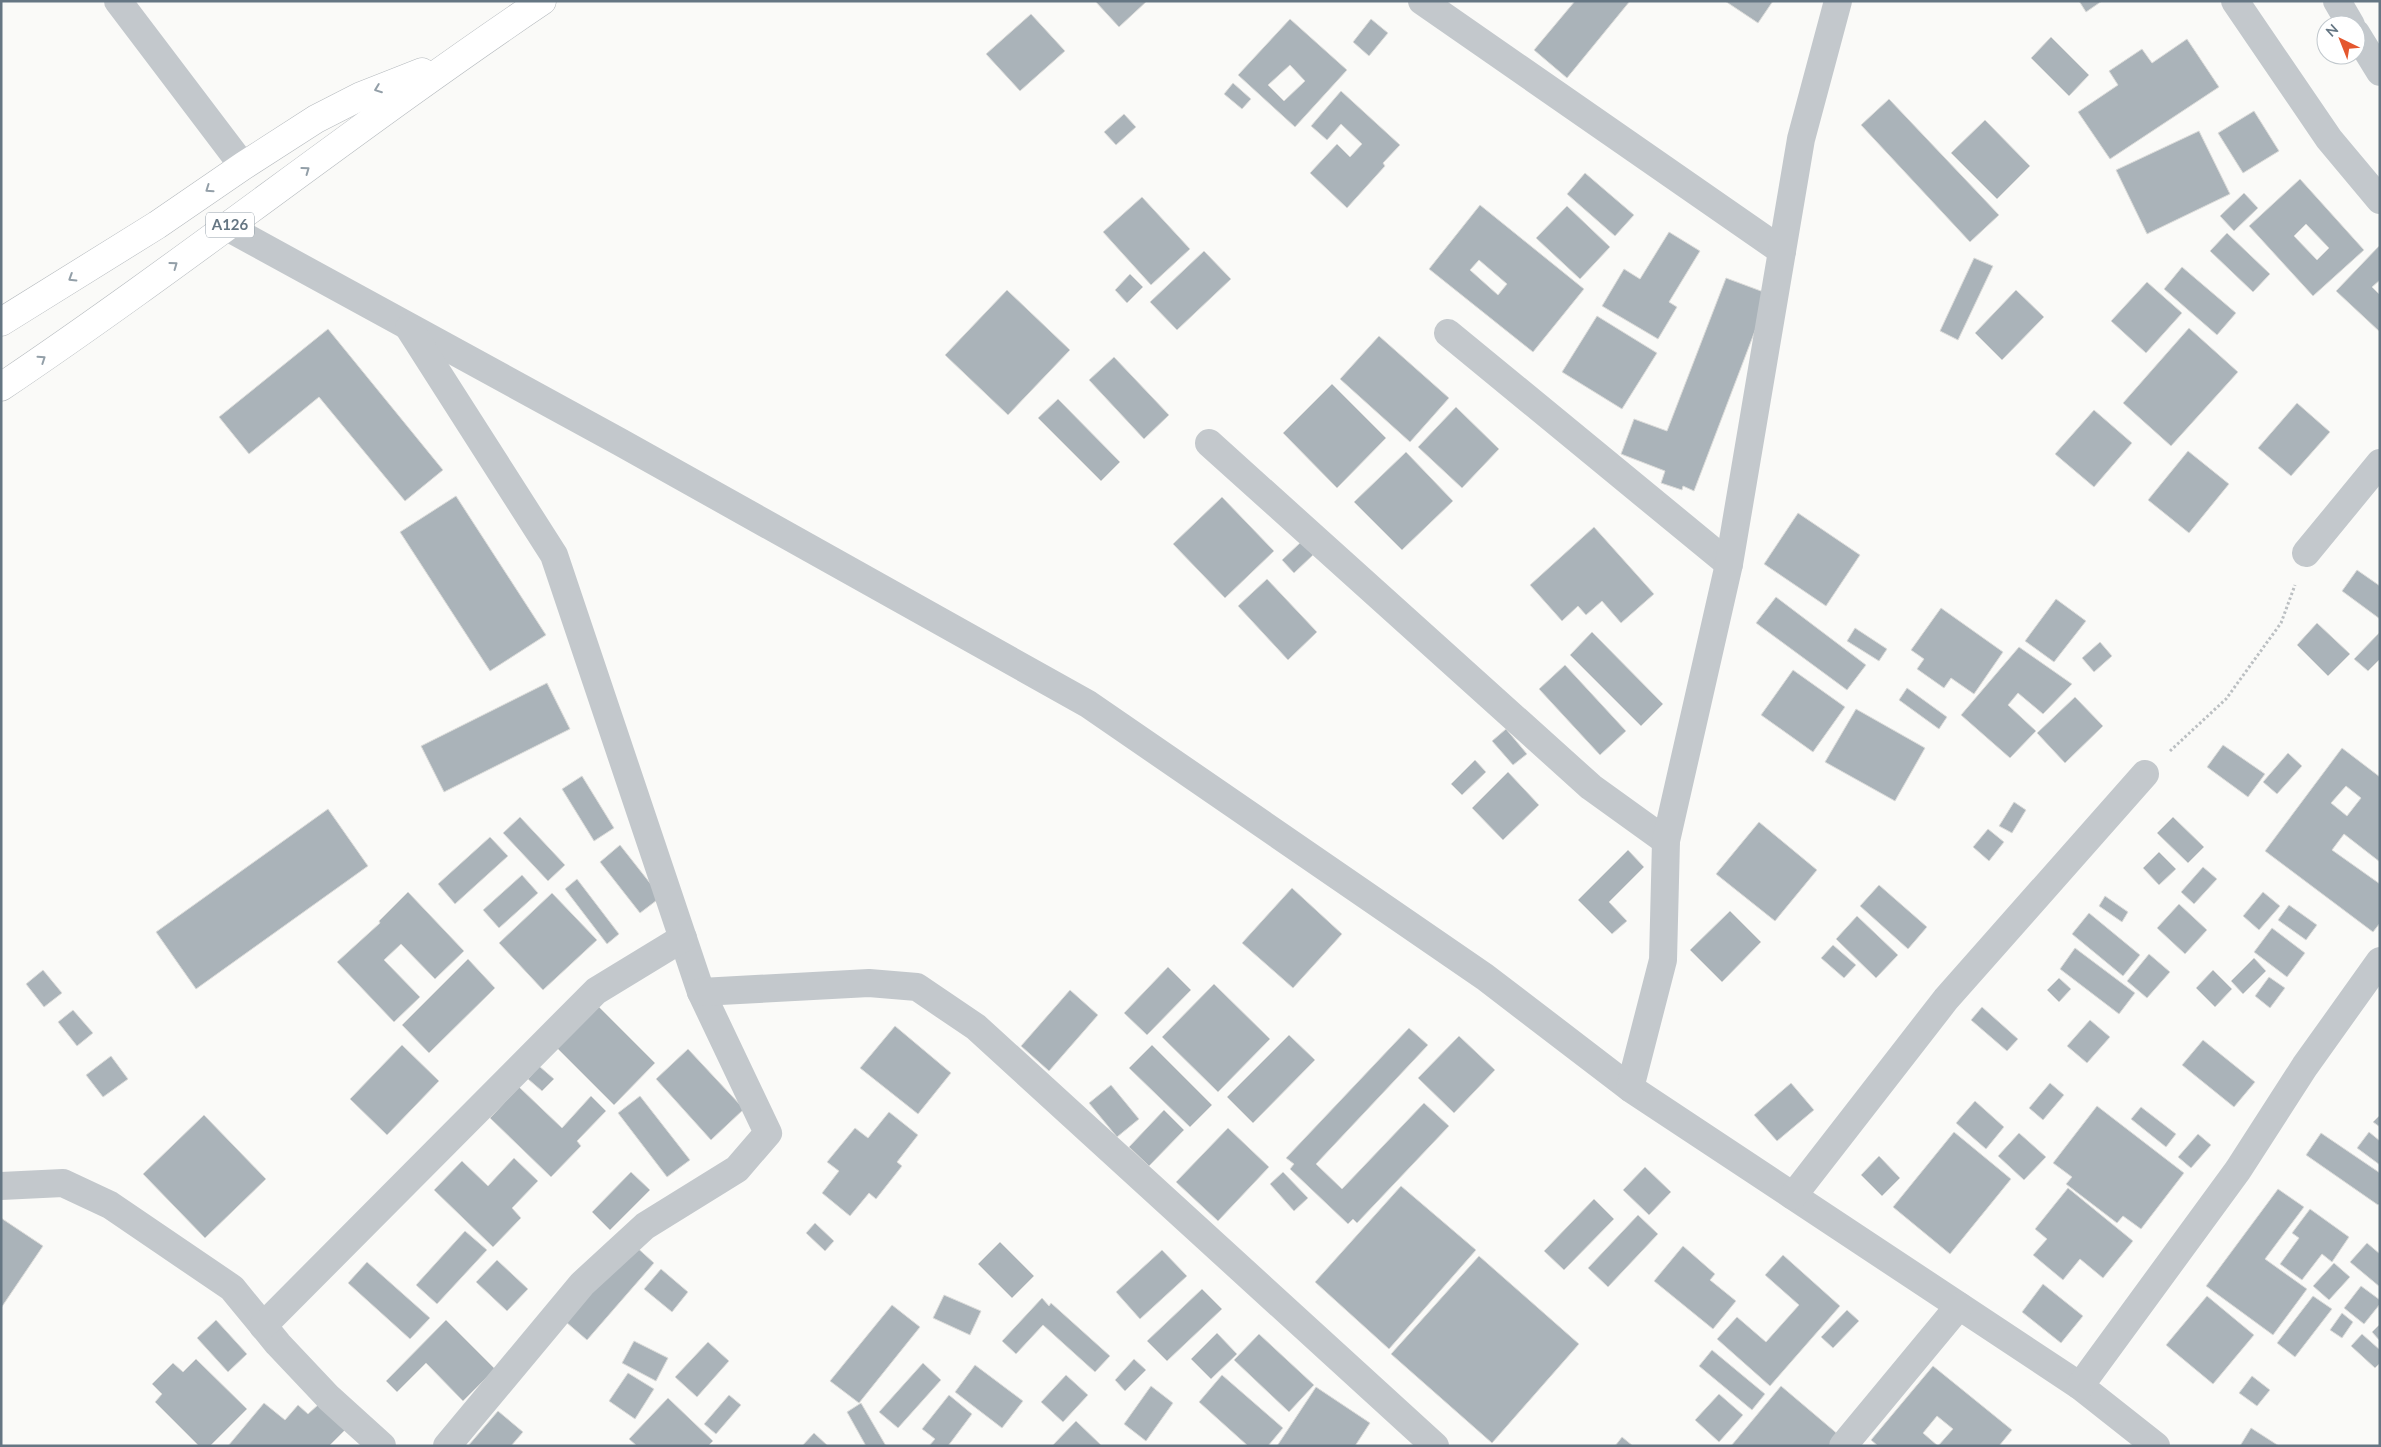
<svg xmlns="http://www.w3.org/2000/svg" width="2381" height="1447" viewBox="0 0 2381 1447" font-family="Lato,sans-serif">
<rect width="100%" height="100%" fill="#fafaf8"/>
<!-- building -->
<g fill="#aab3b9" stroke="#dcdcda" fill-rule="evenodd">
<polygon points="1095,1 1147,1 1119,27"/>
<polygon points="1575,1 1630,1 1567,78 1534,50"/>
<polygon points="1725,1 1773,1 1758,23"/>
<polygon points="2079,1 2102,1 2086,12"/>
<polygon points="1031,14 1065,51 1020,91 986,54"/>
<path d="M 1290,19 L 1347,70 L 1295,127 L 1238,75 ZM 1290,65 L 1305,81 L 1284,101 L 1268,85 Z"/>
<polygon points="1371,19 1388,33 1369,56 1353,42"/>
<polygon points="2051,37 2089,75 2069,96 2031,58"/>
<polygon points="2187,39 2219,87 2110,159 2078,112 2118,85 2109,71 2142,49 2152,63"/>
<polygon points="1233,83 1251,99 1242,109 1224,94"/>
<polygon points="1341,91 1400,145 1383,163 1385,166 1347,208 1310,173 1337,144 1350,157 1362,144 1341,124 1327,140 1311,126"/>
<polygon points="1889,99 1999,215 1970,242 1861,125"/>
<polygon points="2254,111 2279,151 2243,173 2218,133"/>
<polygon points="1124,114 1136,127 1116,145 1104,132"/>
<polygon points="1985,120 2030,166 1997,199 1951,153"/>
<polygon points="2199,131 2230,194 2147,234 2116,170"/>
<polygon points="1585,173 1634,215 1615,236 1567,194"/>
<path d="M 2300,179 L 2364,250 L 2313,296 L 2249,226 ZM 2306,224 L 2329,248 L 2317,260 L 2294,236 Z"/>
<polygon points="2244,193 2258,208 2234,231 2220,216"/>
<polygon points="1142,197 1190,249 1151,285 1103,232"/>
<path d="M 1480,205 L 1584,289 L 1533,352 L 1429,269 ZM 1479,260 L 1507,284 L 1498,295 L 1470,270 Z"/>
<polygon points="1567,206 1610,247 1580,279 1536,238"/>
<polygon points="1669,232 1700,251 1669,302 1677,307 1658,339 1602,306 1624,269 1640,279"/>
<polygon points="2227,233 2270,274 2253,292 2210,251"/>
<polygon points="2380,245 2380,280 2372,287 2380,295 2380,332 2336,291"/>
<polygon points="1204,251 1231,279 1177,330 1150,302"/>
<polygon points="1974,258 1993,266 1958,340 1940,331"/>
<polygon points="2182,267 2236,313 2217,335 2164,289"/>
<polygon points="1130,274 1143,287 1127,303 1115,290"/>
<polygon points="1726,278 1769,294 1694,491 1683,486 1682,490 1661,483 1665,471 1621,454 1634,419 1667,431"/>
<polygon points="2147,282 2182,313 2146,353 2111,321"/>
<polygon points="1007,290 1070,350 1008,415 945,355"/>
<polygon points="2016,290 2044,317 2002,360 1975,333"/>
<polygon points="1597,316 1657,353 1622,409 1562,372"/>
<polygon points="2189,328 2238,372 2171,446 2123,403"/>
<polygon points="328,329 443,470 405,501 319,397 249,454 219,417"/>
<polygon points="1379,336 1449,398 1410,442 1340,379"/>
<polygon points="1114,357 1169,415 1144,439 1089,380"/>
<polygon points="1332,384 1386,438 1337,488 1283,433"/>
<polygon points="1058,399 1120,462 1101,481 1038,418"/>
<polygon points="2297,403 2330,432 2291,476 2258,448"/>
<polygon points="1456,407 1499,449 1462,488 1418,447"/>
<polygon points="2094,410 2132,443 2094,487 2055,454"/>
<polygon points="2188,451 2229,484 2189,533 2148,500"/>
<polygon points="1406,452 1453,501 1402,550 1354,502"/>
<polygon points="456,496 546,635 490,671 400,532"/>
<polygon points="1222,497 1274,551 1225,598 1173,544"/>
<polygon points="1798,513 1860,555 1826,606 1764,564"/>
<polygon points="1594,527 1654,594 1621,623 1602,601 1586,615 1578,606 1562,621 1530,585"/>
<polygon points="1301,542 1313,555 1294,573 1282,560"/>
<polygon points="2357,570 2380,586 2380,619 2342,591"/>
<polygon points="1267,579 1317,632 1288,660 1238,606"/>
<polygon points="1776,597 1866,665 1847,690 1756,623"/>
<polygon points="2056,599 2086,621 2054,662 2025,641"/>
<polygon points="1941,608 2003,652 1974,694 1951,678 1944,688 1917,669 1924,659 1911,650"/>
<polygon points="2317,623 2350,654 2328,676 2297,645"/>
<polygon points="1855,628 1887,649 1879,661 1847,641"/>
<polygon points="1592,632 1663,704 1641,726 1570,655"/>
<polygon points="2379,633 2380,659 2368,671 2354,659"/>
<polygon points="2100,642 2112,656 2094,672 2082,658"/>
<polygon points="2019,647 2072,684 2043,714 2018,693 2008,705 2036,731 2010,758 1961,715"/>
<polygon points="1565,665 1626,731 1600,755 1539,689"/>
<polygon points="1793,670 1845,707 1813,752 1761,715"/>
<polygon points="547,683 570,729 444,792 421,746"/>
<polygon points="1907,688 1947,717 1939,729 1899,700"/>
<polygon points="2075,697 2103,726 2065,763 2037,733"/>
<polygon points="1856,709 1925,748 1895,801 1825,762"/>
<polygon points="1506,729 1527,754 1513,765 1492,741"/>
<polygon points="2223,745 2265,774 2248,797 2207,767"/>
<path d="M 2342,748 L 2380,777 L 2380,862 L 2344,834 L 2332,850 L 2380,884 L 2380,923 L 2373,932 L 2265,851 ZM 2346,786 L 2361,798 L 2347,816 L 2331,803 Z"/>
<polygon points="2288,753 2302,766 2277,794 2263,782"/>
<polygon points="1475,760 1486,772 1462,795 1451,784"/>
<polygon points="1508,772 1539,805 1503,840 1472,808"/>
<polygon points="582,776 614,828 594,841 562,789"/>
<polygon points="2014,802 2026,810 2012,833 1999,826"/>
<polygon points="328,809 368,866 196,989 156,932"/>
<polygon points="520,817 565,865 548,881 503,833"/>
<polygon points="2173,817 2204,847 2188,863 2157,833"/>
<polygon points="1759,822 1817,870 1775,921 1716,874"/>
<polygon points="1988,829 2004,842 1989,861 1973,847"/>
<polygon points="490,837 508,856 455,904 438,884"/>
<polygon points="620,845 661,897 640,913 600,862"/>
<polygon points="1628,850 1644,867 1609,902 1627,921 1612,934 1578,900"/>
<polygon points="2159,852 2176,869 2159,885 2143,868"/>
<polygon points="2203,867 2217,879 2194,904 2181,892"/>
<polygon points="522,875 538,893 499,928 483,910"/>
<polygon points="577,879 619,934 607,944 565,889"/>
<polygon points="1879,885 1927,927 1908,949 1860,906"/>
<polygon points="1292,888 1342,934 1293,988 1242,943"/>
<polygon points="408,892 464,951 435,979 401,944 384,960 420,997 394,1022 337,962 380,923 379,921"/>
<polygon points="2263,892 2280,906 2259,930 2243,916"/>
<polygon points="552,893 597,940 543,990 499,943"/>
<polygon points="2105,896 2128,912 2122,922 2099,906"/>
<polygon points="2179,904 2207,930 2185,954 2157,928"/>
<polygon points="2289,905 2317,925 2306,940 2278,920"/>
<polygon points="1730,911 1761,942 1722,982 1690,950"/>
<polygon points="2089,913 2140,955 2123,976 2072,934"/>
<polygon points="1857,916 1898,955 1876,978 1836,939"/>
<polygon points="2272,928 2305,953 2287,977 2254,952"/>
<polygon points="1833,945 1856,965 1844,978 1821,958"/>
<polygon points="2075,948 2135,993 2119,1014 2060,969"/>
<polygon points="2149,954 2170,972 2147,998 2127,981"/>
<polygon points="2254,958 2266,971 2243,994 2231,981"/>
<polygon points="468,959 495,988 429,1053 402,1025"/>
<polygon points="1168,967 1191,990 1147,1035 1124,1013"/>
<polygon points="43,970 62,993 44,1007 26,984"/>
<polygon points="2213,970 2232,989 2215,1007 2196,988"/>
<polygon points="2269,977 2285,988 2270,1008 2255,996"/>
<polygon points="2059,978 2071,989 2059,1002 2047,990"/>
<polygon points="1214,984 1270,1039 1218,1092 1162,1037"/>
<polygon points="1070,990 1098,1015 1049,1071 1021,1046"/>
<polygon points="599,1007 655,1063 614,1105 557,1048"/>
<polygon points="1982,1007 2018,1039 2007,1051 1971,1020"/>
<polygon points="73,1010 93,1033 77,1046 58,1022"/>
<polygon points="2090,1020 2110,1037 2087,1063 2067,1046"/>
<polygon points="895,1026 951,1073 918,1114 860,1068"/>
<polygon points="1409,1028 1428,1045 1316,1164 1342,1189 1424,1103 1449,1126 1357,1223 1353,1219 1348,1224 1290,1169 1294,1164 1286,1158"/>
<polygon points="1289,1035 1315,1060 1253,1123 1227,1097"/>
<polygon points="1459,1036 1495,1070 1454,1113 1418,1078"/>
<polygon points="2203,1040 2255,1082 2234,1107 2182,1065"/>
<polygon points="402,1045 439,1081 387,1135 350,1099"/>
<polygon points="1152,1045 1212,1105 1190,1127 1129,1068"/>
<polygon points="688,1049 744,1109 711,1140 656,1079"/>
<polygon points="111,1056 128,1079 103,1097 86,1075"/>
<polygon points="539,1066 554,1079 542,1091 528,1079"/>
<polygon points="1791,1083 1814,1110 1777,1141 1754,1115"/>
<polygon points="2050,1083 2064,1095 2043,1120 2029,1108"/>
<polygon points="1111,1085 1139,1119 1117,1137 1089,1103"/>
<polygon points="519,1087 562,1128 591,1096 606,1111 577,1141 581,1146 551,1177 490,1118"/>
<polygon points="640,1096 690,1160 667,1177 618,1113"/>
<polygon points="1975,1101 2004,1127 1986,1149 1956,1123"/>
<polygon points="2097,1106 2184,1173 2141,1229 2123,1216 2117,1223 2066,1184 2072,1177 2053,1163"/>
<polygon points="2141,1107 2176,1134 2166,1147 2131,1119"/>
<polygon points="1164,1110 1184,1130 1149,1166 1129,1147"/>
<polygon points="889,1112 918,1135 897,1162 902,1166 876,1199 869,1193 850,1216 822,1193 839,1171 827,1162 855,1128 868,1138"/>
<polygon points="204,1115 266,1179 205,1238 143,1174"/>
<polygon points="2380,1115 2380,1127 2373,1122"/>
<polygon points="1228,1128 1269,1167 1218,1221 1176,1182"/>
<polygon points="1954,1132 2011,1179 1950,1254 1893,1207"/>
<polygon points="2369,1132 2380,1141 2380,1165 2357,1148"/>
<polygon points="2019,1133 2046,1157 2024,1180 1998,1156"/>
<polygon points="2321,1133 2380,1173 2380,1203 2378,1205 2306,1155"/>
<polygon points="2198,1134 2211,1145 2191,1168 2178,1157"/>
<polygon points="1879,1156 1900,1178 1882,1196 1861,1175"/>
<polygon points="514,1158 538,1181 512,1208 521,1218 493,1247 434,1190 462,1161 488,1186"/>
<polygon points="1645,1167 1671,1192 1649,1215 1623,1190"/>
<polygon points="631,1172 650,1190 610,1230 592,1212"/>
<polygon points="1283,1172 1308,1198 1294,1211 1270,1184"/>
<polygon points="1401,1186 1476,1250 1389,1349 1315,1282"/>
<polygon points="2068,1188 2133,1241 2103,1278 2080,1259 2063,1280 2033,1255 2047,1239 2035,1229"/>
<polygon points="2278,1189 2304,1207 2265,1259 2307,1289 2273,1335 2206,1286"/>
<polygon points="1594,1199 1614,1219 1564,1270 1544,1251"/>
<polygon points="2310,1209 2349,1237 2332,1262 2322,1254 2302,1280 2280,1264 2299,1238 2292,1233"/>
<polygon points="1638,1215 1658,1234 1608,1287 1588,1268"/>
<polygon points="1,1218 43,1246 1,1308"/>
<polygon points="815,1223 834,1241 825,1251 806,1233"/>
<polygon points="465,1231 487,1250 437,1304 416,1285"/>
<polygon points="1000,1242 1034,1276 1012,1298 978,1264"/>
<polygon points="2367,1243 2380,1254 2380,1287 2350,1262"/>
<polygon points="633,1244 654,1263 587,1340 566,1322"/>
<polygon points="1683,1246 1715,1274 1710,1280 1736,1301 1713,1329 1654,1281"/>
<polygon points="1162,1250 1187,1276 1140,1319 1116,1292"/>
<polygon points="1783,1255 1840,1306 1770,1386 1717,1339 1737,1317 1766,1342 1799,1305 1765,1275"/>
<polygon points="1479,1256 1579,1344 1492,1443 1391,1354"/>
<polygon points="497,1260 528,1289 507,1311 476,1282"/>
<polygon points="367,1262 430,1318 410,1339 348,1283"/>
<polygon points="2334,1263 2350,1277 2329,1300 2313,1286"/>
<polygon points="661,1269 688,1292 672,1312 644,1289"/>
<polygon points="2043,1284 2083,1316 2061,1343 2022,1312"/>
<polygon points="2361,1286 2380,1300 2380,1304 2364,1324 2344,1308"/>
<polygon points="1202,1289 1222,1309 1167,1361 1147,1341"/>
<polygon points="944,1295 981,1311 970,1335 933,1318"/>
<polygon points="2207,1296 2254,1335 2213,1384 2166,1345"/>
<polygon points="2313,1296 2332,1309 2295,1357 2277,1343"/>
<polygon points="1042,1298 1049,1306 1051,1303 1110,1356 1095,1372 1043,1325 1016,1354 1002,1341"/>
<polygon points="892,1305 920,1327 859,1403 830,1381"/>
<polygon points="1847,1310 1859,1321 1833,1348 1821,1337"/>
<polygon points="2342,1313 2353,1322 2342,1338 2330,1330"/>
<polygon points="216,1320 247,1354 228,1372 197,1338"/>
<polygon points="446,1320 495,1369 463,1401 426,1363 397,1392 386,1381"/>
<polygon points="2380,1324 2380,1341 2372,1332"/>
<polygon points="1217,1333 1237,1354 1211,1379 1191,1359"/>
<polygon points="1259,1334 1314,1385 1289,1412 1234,1360"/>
<polygon points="2362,1334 2380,1350 2380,1363 2375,1368 2351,1346"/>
<polygon points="634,1341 668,1358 656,1381 622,1363"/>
<polygon points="708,1342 729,1361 697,1397 675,1377"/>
<polygon points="1712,1350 1765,1394 1752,1410 1699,1366"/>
<polygon points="196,1359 247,1409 210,1446 199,1446 155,1402 162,1394 152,1384 173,1363 183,1372"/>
<polygon points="1134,1359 1146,1370 1125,1391 1115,1380"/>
<polygon points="923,1363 941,1380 898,1428 879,1412"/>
<polygon points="975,1365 1023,1401 1002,1428 955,1392"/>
<path d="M 1933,1366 L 2012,1430 L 1999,1446 L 1878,1446 L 1871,1440 ZM 1937,1416 L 1953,1429 L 1938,1446 L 1923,1433 Z"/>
<polygon points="628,1373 654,1389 635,1419 609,1401"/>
<polygon points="1066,1375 1088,1395 1063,1422 1041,1402"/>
<polygon points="1222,1375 1283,1428 1268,1446 1248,1446 1199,1402"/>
<polygon points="2252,1376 2270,1390 2257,1406 2239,1393"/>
<polygon points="1151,1386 1173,1403 1146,1441 1124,1424"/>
<polygon points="1781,1386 1840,1436 1832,1446 1731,1446"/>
<polygon points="1316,1387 1370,1423 1355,1446 1277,1446"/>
<polygon points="1719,1394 1743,1415 1719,1442 1695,1420"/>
<polygon points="729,1395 741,1405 716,1434 704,1424"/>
<polygon points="949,1395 972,1414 948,1446 929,1446 935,1439 922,1429"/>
<polygon points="668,1398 713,1441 708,1446 637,1446 629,1439"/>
<polygon points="264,1403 285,1420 298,1405 308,1414 319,1404 345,1430 329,1446 228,1446"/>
<polygon points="861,1403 886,1446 866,1446 847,1412"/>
<polygon points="498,1411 523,1432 511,1446 468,1446"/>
<polygon points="1076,1421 1102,1446 1052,1446"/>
<polygon points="2251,1428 2279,1446 2240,1446"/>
<polygon points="814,1433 828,1446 802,1446"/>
<polygon points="1622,1437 1633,1446 1615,1446"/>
</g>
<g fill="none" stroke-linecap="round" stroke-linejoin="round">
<!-- highway casing -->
<g stroke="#b4b9bd" stroke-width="29">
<g id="highway">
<polyline points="1,322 157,225 243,166 316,119 361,96 422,72"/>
<path d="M 1,387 C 185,263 358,125 542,1"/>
</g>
</g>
<!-- path -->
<polyline stroke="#bbbfc2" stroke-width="3" stroke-dasharray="2.5 2.5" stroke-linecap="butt" points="2170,751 2226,699 2281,623 2295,585"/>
<!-- minor -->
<g stroke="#c3c8cc" stroke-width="28">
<polyline points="118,1 243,166"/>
<polyline points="1422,1 1782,251"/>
<polyline points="2235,1 2329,139 2380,200"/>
<polyline points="2337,1 2351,25"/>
<polyline points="2356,33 2380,72"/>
<polyline points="227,227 620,442 1088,704 1485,977 1630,1088 2080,1386 2156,1446"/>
<polyline points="409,328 554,555 701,992 768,1133 737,1169 645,1226 582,1284 447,1446"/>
<polyline points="1448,333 1729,564"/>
<polyline points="1209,443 1591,787 1666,841"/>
<polyline points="2306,553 2380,463"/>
<polyline points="701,992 869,983 917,987 976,1027 1435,1446"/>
<polyline points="1630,1088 1663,960 1666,841 1729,564 1801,139 1838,1"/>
<polyline points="1,1186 63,1183 110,1205 232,1288 278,1344 329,1398 382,1446"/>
<polyline points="1793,1196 1946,999 2145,774"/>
<polyline points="263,1326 596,991 683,938"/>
<polyline points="2080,1386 2238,1170 2305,1066 2380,961"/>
<polyline points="1843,1446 1959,1306"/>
</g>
<!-- highway -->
<use href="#highway" stroke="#fff" stroke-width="28"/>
</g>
<!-- one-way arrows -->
<defs><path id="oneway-chevron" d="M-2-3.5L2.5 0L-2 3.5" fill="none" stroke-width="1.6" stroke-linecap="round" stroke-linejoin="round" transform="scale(1.25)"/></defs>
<g stroke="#939fa8">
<use href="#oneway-chevron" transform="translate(378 89) rotate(159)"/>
<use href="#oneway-chevron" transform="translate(306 170) rotate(-36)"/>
<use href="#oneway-chevron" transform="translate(209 189) rotate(145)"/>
<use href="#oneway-chevron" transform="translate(174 265) rotate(-36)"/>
<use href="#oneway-chevron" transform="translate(72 278) rotate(148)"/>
<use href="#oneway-chevron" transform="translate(42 359) rotate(-34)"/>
</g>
<g text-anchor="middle" stroke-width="5" stroke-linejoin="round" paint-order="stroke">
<!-- shield labels -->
<rect fill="#fff" stroke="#939fa8" stroke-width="1" x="206" y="212.5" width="48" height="25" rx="4"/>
<g font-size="15" font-weight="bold" fill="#657683">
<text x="230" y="230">A126</text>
</g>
</g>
<!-- border -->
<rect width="2381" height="1447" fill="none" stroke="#657683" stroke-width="5"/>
<!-- north arrow -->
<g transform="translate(2341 40) rotate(317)"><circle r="24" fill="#ffffff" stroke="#c1c8cd"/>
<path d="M0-4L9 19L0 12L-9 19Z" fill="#e4572e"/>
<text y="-8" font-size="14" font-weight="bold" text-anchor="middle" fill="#657683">N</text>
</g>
</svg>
